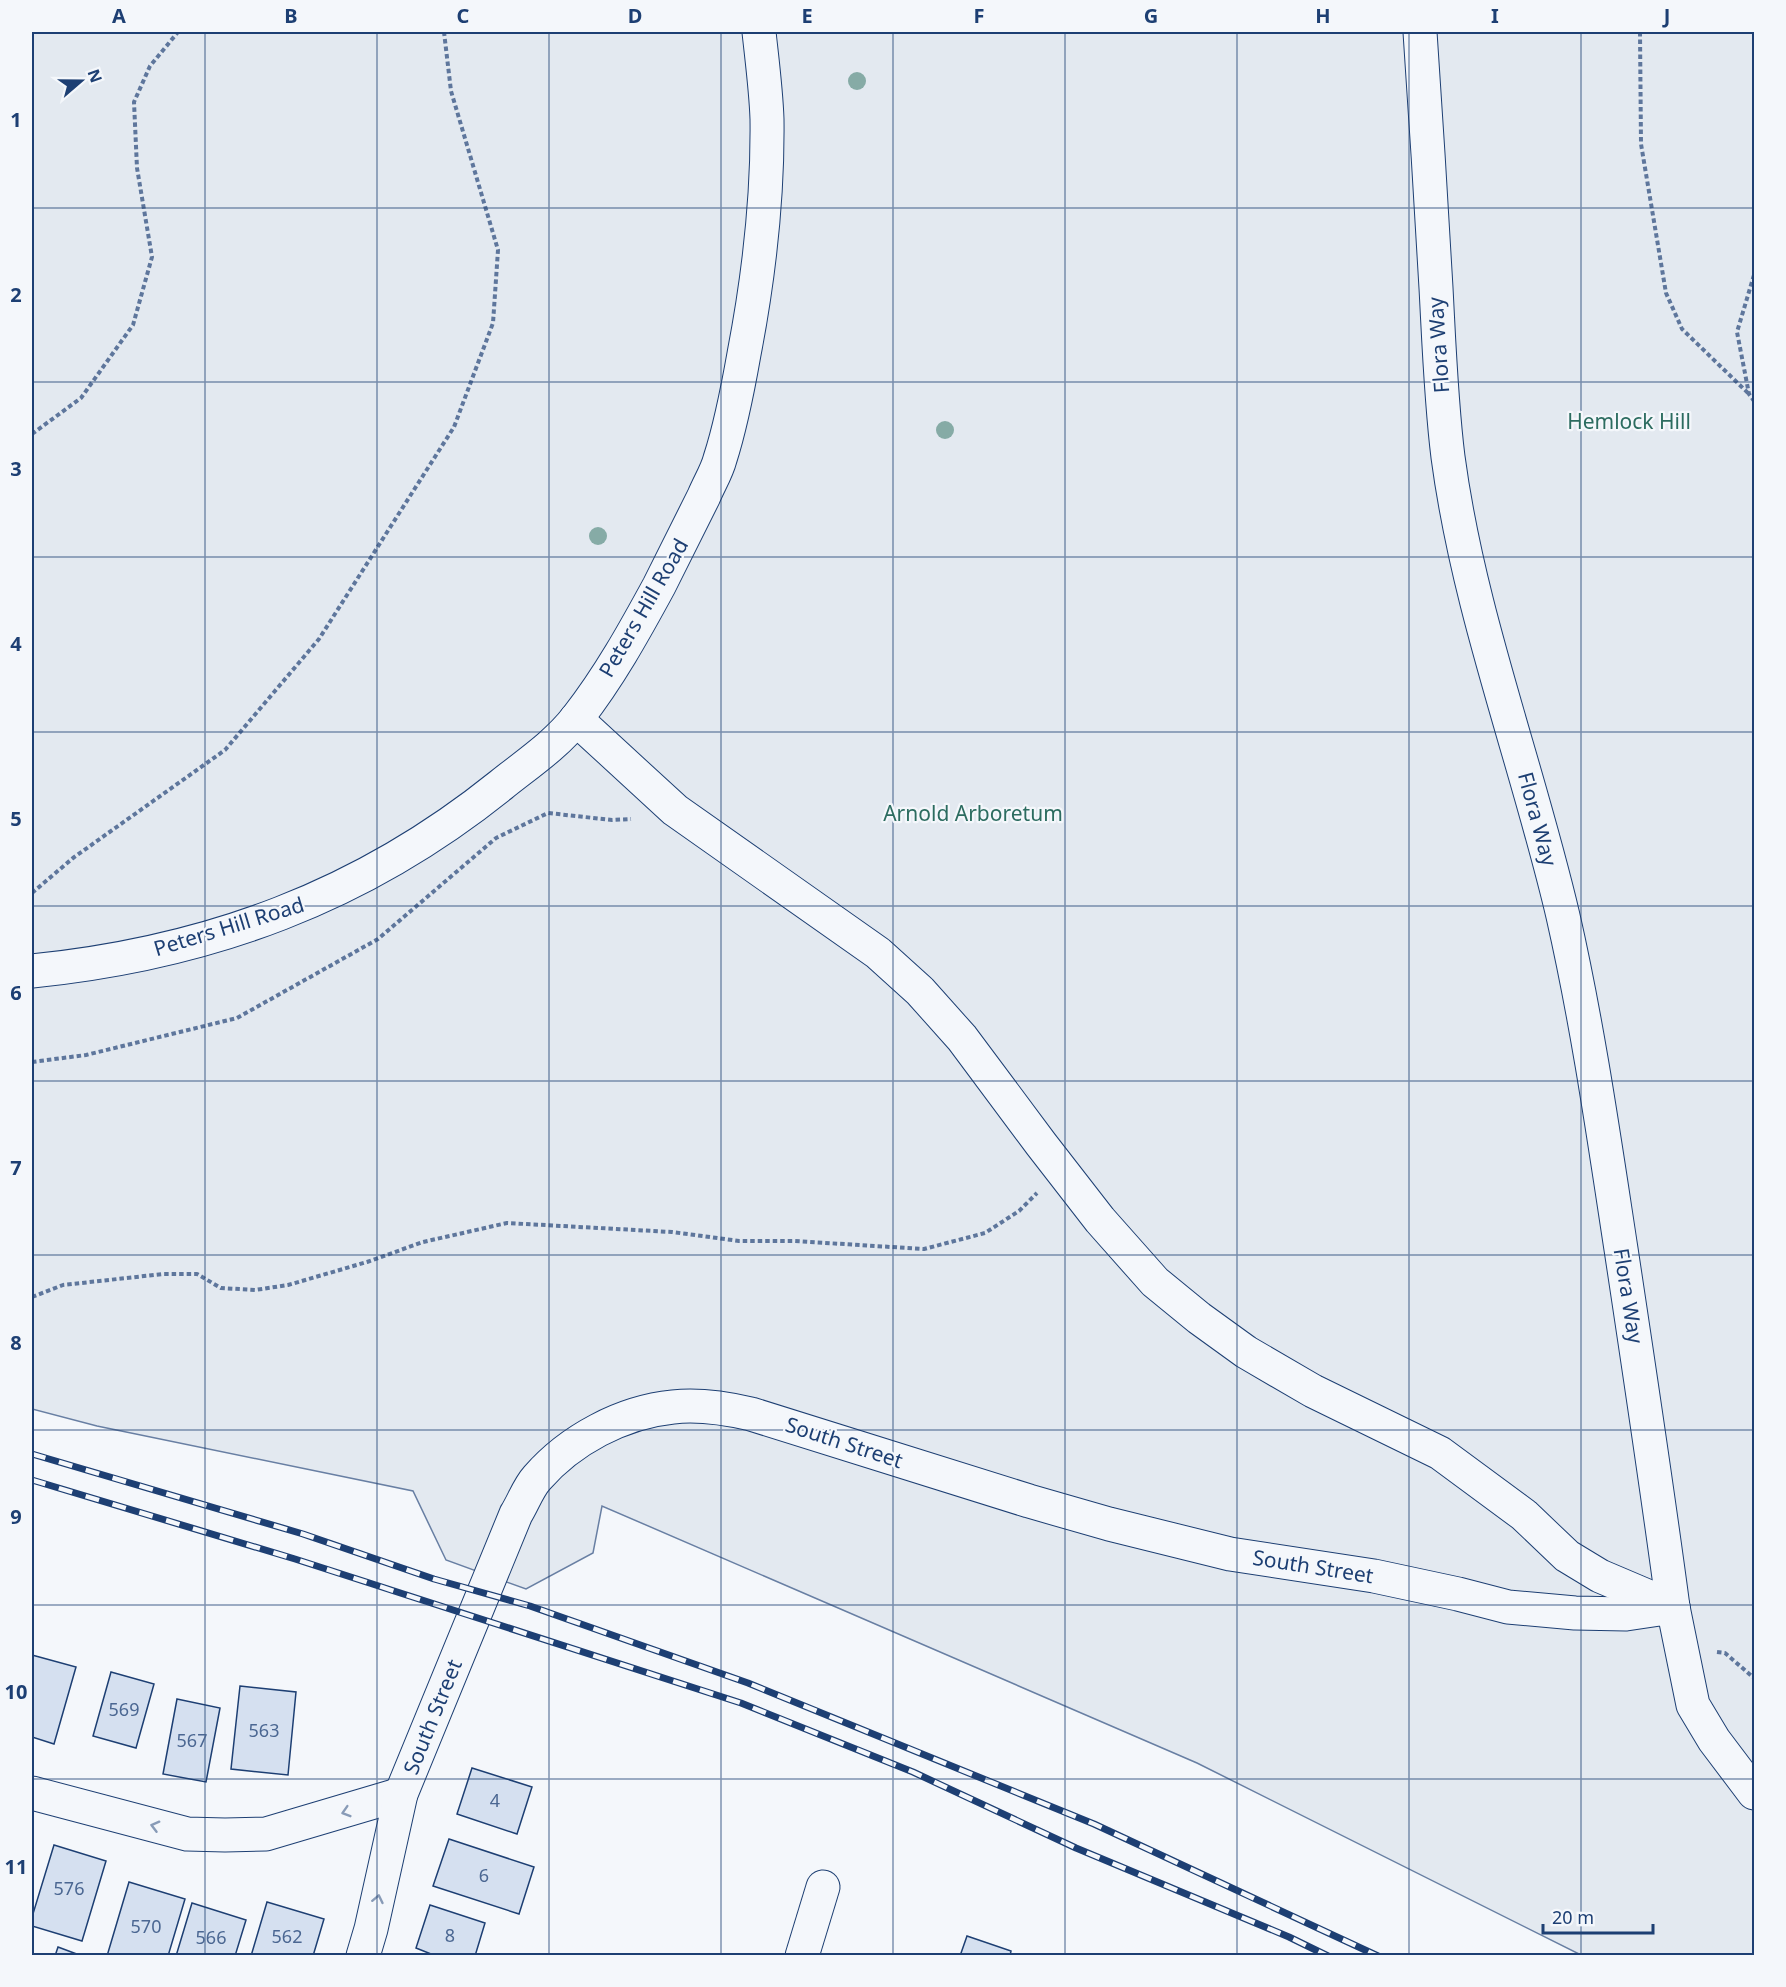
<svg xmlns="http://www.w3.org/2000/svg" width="1786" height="1987" viewBox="0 0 1786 1987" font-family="'Noto Sans',sans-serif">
<rect width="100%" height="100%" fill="#f4f7fb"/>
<!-- green -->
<polygon fill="#e3e9f0" stroke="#687fa3" stroke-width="1.5" points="32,32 1754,32 1754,1955 1581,1955 1197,1763 602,1506 593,1553 526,1589 446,1560 413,1491 97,1426 32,1409"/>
<!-- building -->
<g fill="#d5e0f0" stroke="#1d3f73" stroke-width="1.5">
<polygon points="32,1655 76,1667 54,1744 32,1737"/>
<polygon points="111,1672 154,1684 136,1748 93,1736"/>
<polygon points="240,1686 296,1692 288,1775 231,1769"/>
<polygon points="177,1699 220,1708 206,1782 163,1774"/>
<polygon points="472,1768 532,1787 517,1834 457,1814"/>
<polygon points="449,1839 534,1867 519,1914 433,1886"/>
<polygon points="54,1845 106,1861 82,1941 32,1926 32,1917"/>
<polygon points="129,1882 185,1899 168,1956 107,1956"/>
<polygon points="267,1902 324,1919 313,1956 251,1956"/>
<polygon points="192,1903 246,1920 235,1956 176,1956"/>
<polygon points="430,1905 485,1923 475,1956 436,1956 416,1948"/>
<polygon points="967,1936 1011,1951 1010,1956 960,1956"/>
<polygon points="58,1947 82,1956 55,1956"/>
</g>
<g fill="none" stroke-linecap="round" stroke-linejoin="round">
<!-- minor casing -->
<g stroke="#1d3f73" stroke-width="35">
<g id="minor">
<path d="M 1420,32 C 1426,117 1431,203 1436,288 C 1439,344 1441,401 1448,457 C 1469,614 1527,762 1563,916 C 1588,1026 1604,1138 1621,1249 C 1639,1368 1657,1487 1673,1607"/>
<polyline points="576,719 675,810 878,953 920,991 962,1038 1041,1144 1100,1220 1155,1282 1199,1318 1246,1352 1313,1391 1440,1453 1524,1515 1567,1556 1600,1576 1673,1607"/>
<path d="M 32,971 C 209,953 362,897 501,785 C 527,764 556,745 577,718 C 609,677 634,632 659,586 C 674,556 689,526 704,496 C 709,484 717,471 720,459 C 731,425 738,388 744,354 C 759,276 768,198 767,119 C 766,90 762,60 759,32"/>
<polyline points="32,1793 187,1834 225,1835 266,1834 401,1794"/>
<path d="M 363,1956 L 371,1929 L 401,1794 L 516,1514 C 523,1503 528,1488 537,1478 C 570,1440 622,1412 673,1407 C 699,1404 725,1408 751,1414 L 1029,1501 L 1109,1524 L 1230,1554 L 1374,1576 L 1458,1594 L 1508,1607 L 1575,1613 L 1626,1614 L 1673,1607 L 1693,1705 L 1714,1740 L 1754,1793"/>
<polyline points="802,1956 823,1887"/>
</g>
</g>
<!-- path -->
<g stroke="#5e769c" stroke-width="4" stroke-dasharray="4.5 3" stroke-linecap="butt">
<polyline points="1640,32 1641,144 1666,293 1682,329 1749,394"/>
<polyline points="1754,275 1737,332 1749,394 1754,401"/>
<polyline points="32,434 81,398 133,325 152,257 137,168 134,102 150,66 178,32"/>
<polyline points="32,893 73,858 225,750 319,639 454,427 493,323 498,250 451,91 444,32"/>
<polyline points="32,1062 86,1055 237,1018 378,939 496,838 548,813 612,820 631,819"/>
<polyline points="32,1297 63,1285 163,1274 197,1274 221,1288 255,1290 288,1285 367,1262 423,1242 507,1223 672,1232 739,1241 794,1241 924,1249 985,1233 1019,1211 1037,1193"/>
<polyline points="1717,1652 1725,1653 1754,1678"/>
</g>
<!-- minor -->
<use href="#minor" stroke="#f4f7fb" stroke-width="33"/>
<!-- rail casing -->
<g stroke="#1d3f73" stroke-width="7">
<g id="rail">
<polyline points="32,1454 303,1534 434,1579 530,1606 748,1683 1094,1824 1378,1956"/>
<polyline points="32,1480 295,1559 741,1703 913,1772 1076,1848 1289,1937 1328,1956"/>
</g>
</g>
<!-- rail -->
<use href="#rail" stroke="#f4f7fb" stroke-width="4.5" stroke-dasharray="14" stroke-linecap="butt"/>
</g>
<!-- trees -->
<g fill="#86aba6">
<circle cx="857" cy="81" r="9"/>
<circle cx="945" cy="430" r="9"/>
<circle cx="598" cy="536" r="9"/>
</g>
<!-- one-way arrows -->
<defs><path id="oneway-chevron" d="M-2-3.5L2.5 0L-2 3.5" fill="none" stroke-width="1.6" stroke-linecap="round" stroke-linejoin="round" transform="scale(1.5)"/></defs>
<g stroke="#889bb7">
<use href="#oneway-chevron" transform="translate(346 1812) rotate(163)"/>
<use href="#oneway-chevron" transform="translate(155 1826) rotate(-165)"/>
<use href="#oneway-chevron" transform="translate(378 1899) rotate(-78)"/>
</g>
<!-- grid -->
<path fill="none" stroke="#1d3f73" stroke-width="1.5" stroke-opacity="0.55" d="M 205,32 L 205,1956M 377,32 L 377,1956M 549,32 L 549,1956M 721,32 L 721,1956M 893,32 L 893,1956M 1065,32 L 1065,1956M 1237,32 L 1237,1956M 1409,32 L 1409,1956M 1581,32 L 1581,1956M 32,208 L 1754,208M 32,382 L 1754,382M 32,557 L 1754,557M 32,732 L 1754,732M 32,906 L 1754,906M 32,1081 L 1754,1081M 32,1255 L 1754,1255M 32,1430 L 1754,1430M 32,1605 L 1754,1605M 32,1779 L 1754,1779"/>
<g text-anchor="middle" stroke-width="4.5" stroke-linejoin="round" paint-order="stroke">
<!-- number labels -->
<g font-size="18" fill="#4b6792">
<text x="124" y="1716">569</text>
<text x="264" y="1737">563</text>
<text x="192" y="1747">567</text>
<text x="495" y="1807">4</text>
<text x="484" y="1882">6</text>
<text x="69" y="1895">576</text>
<text x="146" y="1933">570</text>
<text x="450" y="1942">8</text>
<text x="287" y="1943">562</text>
<text x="211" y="1944">566</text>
</g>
<!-- street labels -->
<g font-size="21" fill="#1d3f73" stroke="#f4f7fb">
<text transform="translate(1439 345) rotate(-94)" y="7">Flora Way</text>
<text transform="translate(644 608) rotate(-60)" y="7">Peters Hill Road</text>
<text transform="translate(1537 819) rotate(75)" y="7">Flora Way</text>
<text transform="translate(229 927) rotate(-17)" y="7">Peters Hill Road</text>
<text transform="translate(1628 1296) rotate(81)" y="7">Flora Way</text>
<text transform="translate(844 1443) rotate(18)" y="7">South Street</text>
<text transform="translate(1313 1567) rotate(9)" y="7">South Street</text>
<text transform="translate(433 1717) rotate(-68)" y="7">South Street</text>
</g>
<!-- park labels -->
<g font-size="21" fill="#2c6c60" stroke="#f4f7fb">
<text x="1629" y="429">Hemlock Hill</text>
<text x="973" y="821">Arnold Arboretum</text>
</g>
</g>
<!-- border -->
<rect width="1786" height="1987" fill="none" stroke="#f4f7fb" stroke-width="66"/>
<!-- north arrow -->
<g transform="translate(81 81) rotate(70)" stroke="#f4f7fb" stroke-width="4.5" paint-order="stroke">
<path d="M0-4.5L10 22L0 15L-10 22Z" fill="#1d3f73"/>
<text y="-9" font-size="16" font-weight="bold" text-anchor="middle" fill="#1d3f73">N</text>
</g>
<!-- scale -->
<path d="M1543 1924v9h110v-9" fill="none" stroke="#1d3f73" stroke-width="3"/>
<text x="1552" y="1924" font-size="18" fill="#1d3f73" stroke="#f4f7fb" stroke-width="4.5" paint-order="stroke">20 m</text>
<rect x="33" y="33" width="1720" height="1921" fill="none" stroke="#1d3f73" stroke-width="2"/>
<g font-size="20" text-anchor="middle" font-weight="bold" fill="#1d3f73">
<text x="119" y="23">A</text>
<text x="291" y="23">B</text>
<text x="463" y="23">C</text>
<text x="635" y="23">D</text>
<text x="807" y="23">E</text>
<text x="979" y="23">F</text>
<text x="1151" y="23">G</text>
<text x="1323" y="23">H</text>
<text x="1495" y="23">I</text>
<text x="1667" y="23">J</text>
<text x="16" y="127">1</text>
<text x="16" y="302">2</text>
<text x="16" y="476">3</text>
<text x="16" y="651">4</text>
<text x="16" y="826">5</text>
<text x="16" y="1000">6</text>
<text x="16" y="1175">7</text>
<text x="16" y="1350">8</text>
<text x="16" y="1524">9</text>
<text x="16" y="1699">10</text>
<text x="16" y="1874">11</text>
</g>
</svg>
